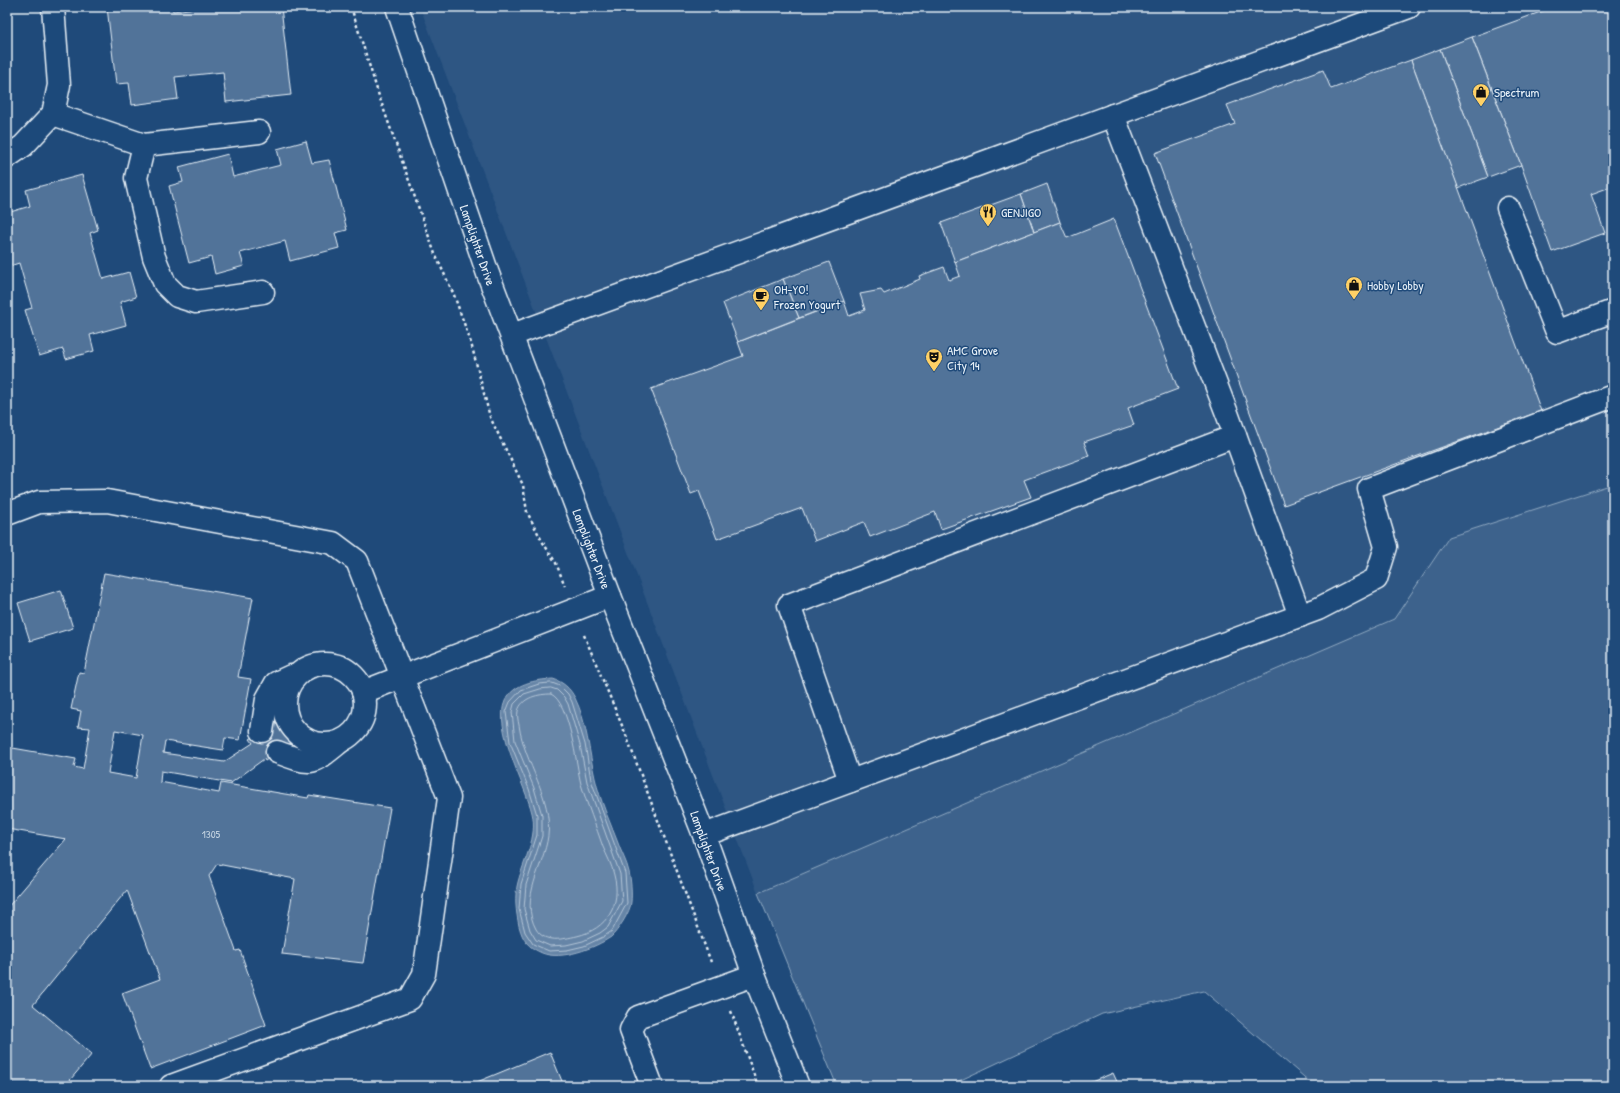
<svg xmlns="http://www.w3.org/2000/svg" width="1620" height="1093" viewBox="0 0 1620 1093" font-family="'Patrick Hand',sans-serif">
<rect width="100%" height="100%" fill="#1f4a7a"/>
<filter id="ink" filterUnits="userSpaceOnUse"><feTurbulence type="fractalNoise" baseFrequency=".025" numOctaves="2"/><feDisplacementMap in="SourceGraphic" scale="8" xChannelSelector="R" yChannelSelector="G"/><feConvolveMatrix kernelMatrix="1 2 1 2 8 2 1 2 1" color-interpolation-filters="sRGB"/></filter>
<g filter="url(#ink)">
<!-- built -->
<polygon fill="#2e5683" points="420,7 1613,7 1613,484 1449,537 1394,619 758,893"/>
<!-- green -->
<polygon fill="#3c628c" stroke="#92aac2" points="1613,484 1613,1086 1312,1086 1311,1083 1204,991 1102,1014 948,1086 837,1086 758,893 1394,619 1449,537"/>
<!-- water -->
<path fill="#6685a7" stroke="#9ab0c7" d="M 553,679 C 563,682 570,688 575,698 C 587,722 589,752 595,778 C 600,800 610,822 618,843 C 621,852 627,862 629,872 C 631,880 632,894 631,902 C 631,911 617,932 611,937 C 595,948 561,961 542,953 C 528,947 523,941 519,926 C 516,912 514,896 518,882 C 524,859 538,837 532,813 C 525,784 493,728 505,701 C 514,683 535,680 553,679 Z"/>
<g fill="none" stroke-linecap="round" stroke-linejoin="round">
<!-- shore -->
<g stroke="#b4c6d8" stroke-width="1">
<polygon points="552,683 560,686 568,694 572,702 585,744 591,780 625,873 627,903 612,931 603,937 584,946 567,950 549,951 533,944 525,932 519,909 521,884 537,835 537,815 529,789 510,742 506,712 510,702 521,690 539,684"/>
<polygon points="551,688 557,690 564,697 568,704 580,745 587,782 620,874 622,901 608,927 600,933 583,941 566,945 550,946 536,940 530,930 524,909 526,885 542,836 542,815 534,788 515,741 512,712 514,704 524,694 540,689"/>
<path d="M 551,694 C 570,702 576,765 581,784 C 587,805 596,826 603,847 C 607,856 612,865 614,875 C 622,905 607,929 577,936 C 563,939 545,944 536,929 C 519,898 544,866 548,836 C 553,797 524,763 519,725 C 518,721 517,715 518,711 C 522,697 539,694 551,694 Z"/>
</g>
</g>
<!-- building -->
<g fill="#517399" stroke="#e8f1f8" fill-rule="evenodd">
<polygon points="107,7 172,7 173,11 204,7 281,7 291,95 226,102 223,72 175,77 178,99 132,105 129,83 116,84"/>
<polygon points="1554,7 1613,7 1613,186 1591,194 1605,233 1552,252 1521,165 1472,37"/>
<polygon points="1472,37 1521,165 1488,177 1440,49"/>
<polygon points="1440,49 1488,177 1458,188 1411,60"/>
<polygon points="1411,60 1541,411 1284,505 1155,153 1235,124 1227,105 1323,70 1331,89"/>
<polygon points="306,141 312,163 329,160 347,230 335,233 339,248 290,261 285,241 240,253 244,266 215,274 211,257 189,263 169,186 183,182 179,167 228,154 233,177 281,165 277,149"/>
<polygon points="82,175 98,230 90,233 103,279 129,272 136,297 120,302 126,325 90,335 94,351 66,359 63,349 39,356 25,310 32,308 19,263 7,267 7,213 30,206 26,190"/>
<polygon points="1047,184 1060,222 1034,232 1021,194"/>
<polygon points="1021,194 1034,232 955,262 941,223"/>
<polygon points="1114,219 1178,389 1128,408 1134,425 1084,442 1089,456 1024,480 1031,497 941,529 935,512 870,537 864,522 815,541 802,508 717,539 699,491 691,494 651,389 743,356 738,342 844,301 849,316 865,310 860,294 881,290 884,294 920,279 919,276 944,267 949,280 960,276 955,262 1060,222 1067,238"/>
<polygon points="829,262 844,301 799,318 783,279"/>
<polygon points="783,279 799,318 738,342 723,303"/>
<path d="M 104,573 L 253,598 L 238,677 L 251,679 L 240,740 L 225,738 L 223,750 L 165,741 L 163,753 L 224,762 L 253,743 L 250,739 L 275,722 L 291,743 L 265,761 L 264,759 L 231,783 L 161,771 L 160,782 L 219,793 L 221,783 L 308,798 L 309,795 L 390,808 L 363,963 L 282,954 L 295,879 L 217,864 L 209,876 L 236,951 L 240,950 L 266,1025 L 150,1069 L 122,993 L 160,979 L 127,890 L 33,1005 L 92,1054 L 65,1086 L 7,1086 L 7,908 L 66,839 L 7,829 L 7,747 L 76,759 L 74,767 L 83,769 L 90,728 L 78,727 L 81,711 L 71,709 L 79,672 L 84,673 ZM 115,730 L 143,735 L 136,778 L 108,773 Z"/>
<polygon points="61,590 73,628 30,641 18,603"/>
<polygon points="550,1052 564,1086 478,1086 477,1082"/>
<polygon points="1113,1073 1119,1086 1082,1086"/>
</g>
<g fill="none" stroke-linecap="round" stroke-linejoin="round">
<!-- minor casing -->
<g stroke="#e8f1f8" stroke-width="25">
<g id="minor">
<polyline points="397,7 488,274 610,596 704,835 754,975 798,1086"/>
<polyline points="53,114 144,145 259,132"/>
<polyline points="1113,115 1228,416 1300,616"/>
<polyline points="144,145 136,178 154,257 165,284 177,296 196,302 263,292"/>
<polyline points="7,157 23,146 53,114 59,85 53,7"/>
<polyline points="1508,208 1557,332 1613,311"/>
<polyline points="512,335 1409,7"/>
<polyline points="7,514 39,502 107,501 333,543 357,561 449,798 424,974 410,999 171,1086"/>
<circle cx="325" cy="704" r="40"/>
<polyline points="363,692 610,596"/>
<polyline points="262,731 267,699 276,683 291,676"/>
<path d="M 277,752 C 314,766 311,765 341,741"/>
<polyline points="850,781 789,605 1235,436"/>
<polyline points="704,835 1318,609 1376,579 1386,547 1369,489 1613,396"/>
<polyline points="652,1086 631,1030 638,1017 754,975"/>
</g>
</g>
<!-- path -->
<g stroke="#e8f1f8" stroke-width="2.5" stroke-dasharray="3 3" stroke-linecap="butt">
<polyline points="351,7 379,96 435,254 454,295 471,343 490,417 523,485 527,512 542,541 556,563 565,586"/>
<polyline points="584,635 626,735 711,962"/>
<polyline points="731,1011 758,1086"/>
</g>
<!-- minor -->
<use href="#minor" stroke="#1f4a7a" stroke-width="22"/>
</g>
</g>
<!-- icons -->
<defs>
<g id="shop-pin" transform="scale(0.9)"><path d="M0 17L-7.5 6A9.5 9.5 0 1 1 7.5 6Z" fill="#ffd166" stroke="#1f4a7a"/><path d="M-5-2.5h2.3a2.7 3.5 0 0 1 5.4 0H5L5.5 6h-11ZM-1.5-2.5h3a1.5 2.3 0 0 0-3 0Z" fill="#111"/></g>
<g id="restaurant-pin" transform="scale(0.9)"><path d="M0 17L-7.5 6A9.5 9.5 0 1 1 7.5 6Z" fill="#ffd166" stroke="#1f4a7a"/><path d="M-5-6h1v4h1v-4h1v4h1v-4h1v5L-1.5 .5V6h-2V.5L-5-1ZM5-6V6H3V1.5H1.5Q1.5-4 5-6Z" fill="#111"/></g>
<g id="cafe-pin" transform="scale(0.9)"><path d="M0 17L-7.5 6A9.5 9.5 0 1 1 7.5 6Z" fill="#ffd166" stroke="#1f4a7a"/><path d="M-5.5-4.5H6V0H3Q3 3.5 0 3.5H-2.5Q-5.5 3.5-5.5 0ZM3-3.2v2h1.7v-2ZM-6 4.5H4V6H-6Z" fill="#111"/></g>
<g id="theatre-pin" transform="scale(0.9)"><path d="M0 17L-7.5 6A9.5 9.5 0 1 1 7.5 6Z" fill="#ffd166" stroke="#1f4a7a"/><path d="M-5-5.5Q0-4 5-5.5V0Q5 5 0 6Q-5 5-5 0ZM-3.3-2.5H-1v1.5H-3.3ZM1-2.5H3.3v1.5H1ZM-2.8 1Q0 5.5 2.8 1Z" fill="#111"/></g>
</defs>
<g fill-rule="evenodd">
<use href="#shop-pin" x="1481" y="92"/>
<use href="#restaurant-pin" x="988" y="212"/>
<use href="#shop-pin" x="1354" y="285"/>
<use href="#cafe-pin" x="761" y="296"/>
<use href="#theatre-pin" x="934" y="357"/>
</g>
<g text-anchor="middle" stroke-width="3" stroke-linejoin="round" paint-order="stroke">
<!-- number labels -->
<g font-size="11" fill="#c2d2e0">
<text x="211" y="838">1305</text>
</g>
<!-- poi labels -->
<g font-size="13" fill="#e8f1f8" stroke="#1f4a7a" text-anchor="start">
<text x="1494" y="97">Spectrum</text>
<text x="1001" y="217">GENJIGO</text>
<text x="1367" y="290">Hobby Lobby</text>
<text x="774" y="294">OH-YO!<tspan x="774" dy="15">Frozen Yogurt</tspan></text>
<text x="947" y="355">AMC Grove<tspan x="947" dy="15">City 14</tspan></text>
</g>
<!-- street labels -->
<g font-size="13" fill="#e8f1f8" stroke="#1f4a7a">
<text transform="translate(478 245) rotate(71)" y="5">Lamplighter Drive</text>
<text transform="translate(592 549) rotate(69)" y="5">Lamplighter Drive</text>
<text transform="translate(709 851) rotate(70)" y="5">Lamplighter Drive</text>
</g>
</g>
<!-- margin -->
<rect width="1620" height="1093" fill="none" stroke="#1f4a7a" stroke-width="24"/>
<rect x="12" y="12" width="1596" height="1069" fill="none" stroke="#e8f1f8" stroke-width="1.5" filter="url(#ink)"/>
</svg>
